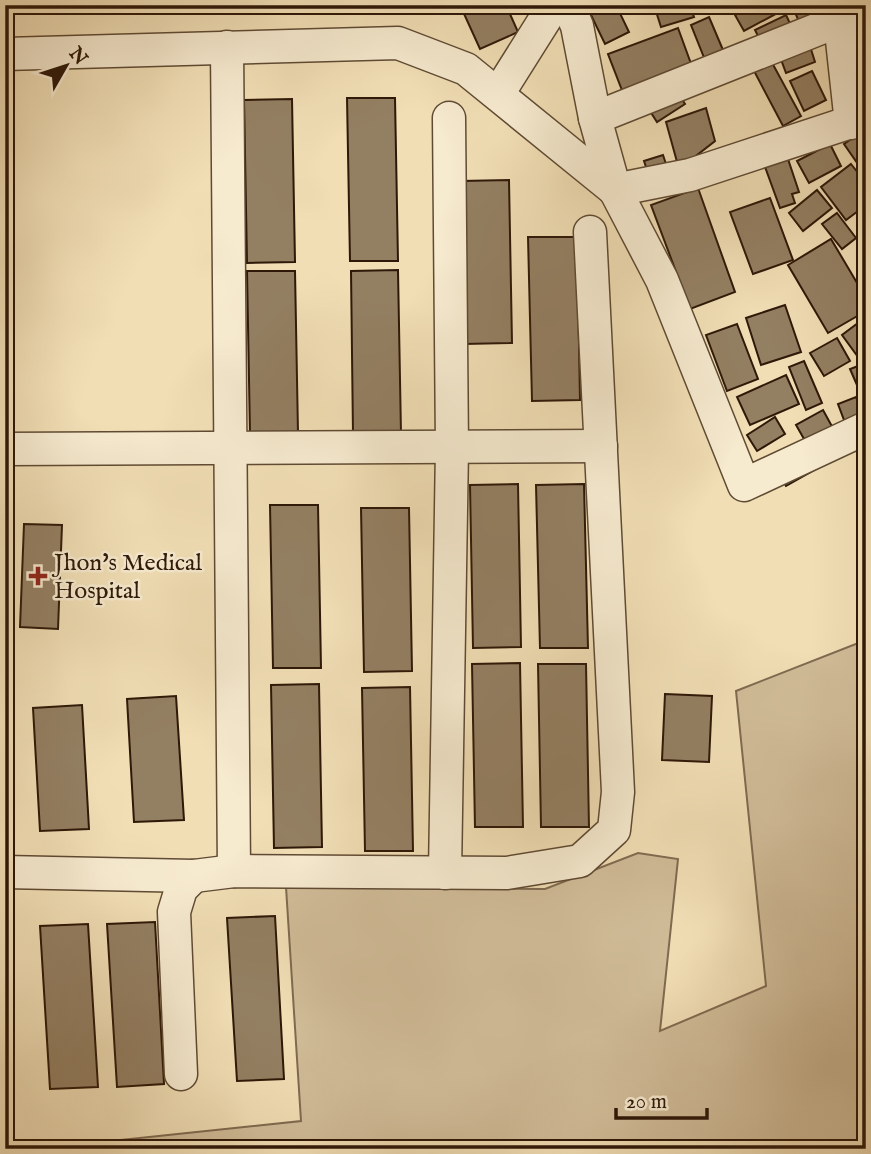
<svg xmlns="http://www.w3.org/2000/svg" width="871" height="1154" viewBox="0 0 871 1154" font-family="'IM FELL English',serif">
<rect width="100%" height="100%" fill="#f1deb5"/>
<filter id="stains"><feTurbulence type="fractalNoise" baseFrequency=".00286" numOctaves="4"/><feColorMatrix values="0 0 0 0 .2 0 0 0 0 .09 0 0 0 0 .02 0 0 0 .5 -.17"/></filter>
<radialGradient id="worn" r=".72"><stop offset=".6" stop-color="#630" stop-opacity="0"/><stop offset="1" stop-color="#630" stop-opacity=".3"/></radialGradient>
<!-- green -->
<polygon fill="#d0bc98" stroke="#7f6a50" stroke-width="2" points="866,640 866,1149 35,1149 301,1121 286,887 545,889 638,853 678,859 660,1031 766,986 736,691"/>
<!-- building -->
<g fill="#937f62" stroke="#2e1808" stroke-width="2">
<polygon points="460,5 506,5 518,32 480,49"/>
<polygon points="601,5 616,5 629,32 605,44 589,11"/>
<polygon points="654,5 690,5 694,17 661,27"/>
<polygon points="754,5 780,5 783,10 744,31 735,15"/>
<polygon points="792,5 827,5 802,29"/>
<polygon points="786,15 795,34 764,48 755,30"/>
<polygon points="709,17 726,57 707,65 691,25"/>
<polygon points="678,28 694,72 625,98 608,54"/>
<polygon points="809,43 815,62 786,73 779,54"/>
<polygon points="770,59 801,116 783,126 753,69"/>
<polygon points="812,71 826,100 804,111 790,81"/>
<polygon points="676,90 685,104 657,122 648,108"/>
<polygon points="347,98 395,98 398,261 350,261"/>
<polygon points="292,99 295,262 247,263 244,100"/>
<polygon points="706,108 715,141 679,169 666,122"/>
<polygon points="866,129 866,163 860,167 844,144"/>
<polygon points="830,144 841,166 809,183 797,161"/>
<polygon points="663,155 670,176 651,182 644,161"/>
<polygon points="787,156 799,192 792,194 795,203 780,208 764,164"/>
<polygon points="851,164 866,183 866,205 846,220 821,187"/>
<polygon points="509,180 512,343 464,344 461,181"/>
<polygon points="698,188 735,292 690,309 651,205"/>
<polygon points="817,190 832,208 803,231 789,213"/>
<polygon points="770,198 793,260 753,274 730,212"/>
<polygon points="837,213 856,238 842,249 822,224"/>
<polygon points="528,237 577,237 580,400 532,401"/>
<polygon points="831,239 866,298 866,311 828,333 788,265"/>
<polygon points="398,270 401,434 353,434 351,271"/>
<polygon points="247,271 295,271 298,433 250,434"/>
<polygon points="785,305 801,352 761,365 746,318"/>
<polygon points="866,317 866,357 861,361 842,335"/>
<polygon points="737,324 758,379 727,391 706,335"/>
<polygon points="837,338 850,361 824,376 810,353"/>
<polygon points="804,361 822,403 806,410 789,367"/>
<polygon points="866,363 866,390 860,392 850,369"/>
<polygon points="786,375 799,404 750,425 737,397"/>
<polygon points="856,397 866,421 850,436 838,404"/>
<polygon points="823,410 846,452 786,486 775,467 808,446 796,425"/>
<polygon points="775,417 785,434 757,451 747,435"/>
<polygon points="518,484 521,647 473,648 470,485"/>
<polygon points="584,484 588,648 540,648 536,485"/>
<polygon points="270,505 318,505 321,668 273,668"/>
<polygon points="361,508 409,508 412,671 364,672"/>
<polygon points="24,524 62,525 58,629 20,627"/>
<polygon points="520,663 523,827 475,827 472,664"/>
<polygon points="538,664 586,664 589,827 541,827"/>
<polygon points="319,684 322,847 274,848 271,685"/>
<polygon points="410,687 413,851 365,851 362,688"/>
<polygon points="665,694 712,696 709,762 662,760"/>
<polygon points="176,696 184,820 134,822 127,699"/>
<polygon points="82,705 89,829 40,831 33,708"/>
<polygon points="275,916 284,1079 237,1081 227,918"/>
<polygon points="155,922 164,1084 117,1087 107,924"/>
<polygon points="88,924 98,1087 50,1089 40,926"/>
</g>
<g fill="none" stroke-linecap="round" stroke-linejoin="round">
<!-- minor casing -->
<g stroke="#5f4a33" stroke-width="35">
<g id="minor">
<polyline points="568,5 577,26 595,118 615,190 662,280 744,485 866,428"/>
<polyline points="835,5 840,22 851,123"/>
<polyline points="227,47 234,871"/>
<polyline points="5,54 398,43 466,69 615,190"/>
<polyline points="498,94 554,5"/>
<polyline points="595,118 866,10"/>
<polyline points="615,190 690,175 866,117"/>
<polyline points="5,449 601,446"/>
<polyline points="5,872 194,876 234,871 507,873 580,861 614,830 618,792 590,232"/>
<polyline points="445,873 452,448 449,118"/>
<polyline points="181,1074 174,912 181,889 194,876"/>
</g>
</g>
<!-- minor -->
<use href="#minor" stroke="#f6eacf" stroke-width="32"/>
</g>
<!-- markers -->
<path fill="#8f2418" stroke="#f6eacf" stroke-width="2.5" d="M34.5 565.5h7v7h7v7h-7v7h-7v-7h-7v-7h7z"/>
<g text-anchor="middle" stroke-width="5" stroke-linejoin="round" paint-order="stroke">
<!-- poi labels -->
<g font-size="24" fill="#2e1808" stroke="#f6eacf" text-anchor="start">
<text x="54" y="570">Jhon's Medical<tspan x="54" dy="28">Hospital</tspan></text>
</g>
</g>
<!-- margin -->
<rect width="871" height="1154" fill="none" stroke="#f1deb5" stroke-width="28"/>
<rect x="7" y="7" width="857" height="1140" fill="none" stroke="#2e1808" stroke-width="3.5"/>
<rect x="14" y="14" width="843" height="1126" fill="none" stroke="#2e1808" stroke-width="2"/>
<!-- north arrow -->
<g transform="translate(66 66) rotate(51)" stroke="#f6eacf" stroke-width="5" paint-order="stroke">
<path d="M0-5L12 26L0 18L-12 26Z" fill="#2e1808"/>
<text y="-10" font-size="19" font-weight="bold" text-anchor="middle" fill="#2e1808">N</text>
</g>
<!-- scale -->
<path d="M616 1108v10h91v-10" fill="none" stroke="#2e1808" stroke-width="3.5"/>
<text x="626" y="1108" font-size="21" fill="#2e1808" stroke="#f6eacf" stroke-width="5" paint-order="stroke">20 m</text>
<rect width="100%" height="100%" filter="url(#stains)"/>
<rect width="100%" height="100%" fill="url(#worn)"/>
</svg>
